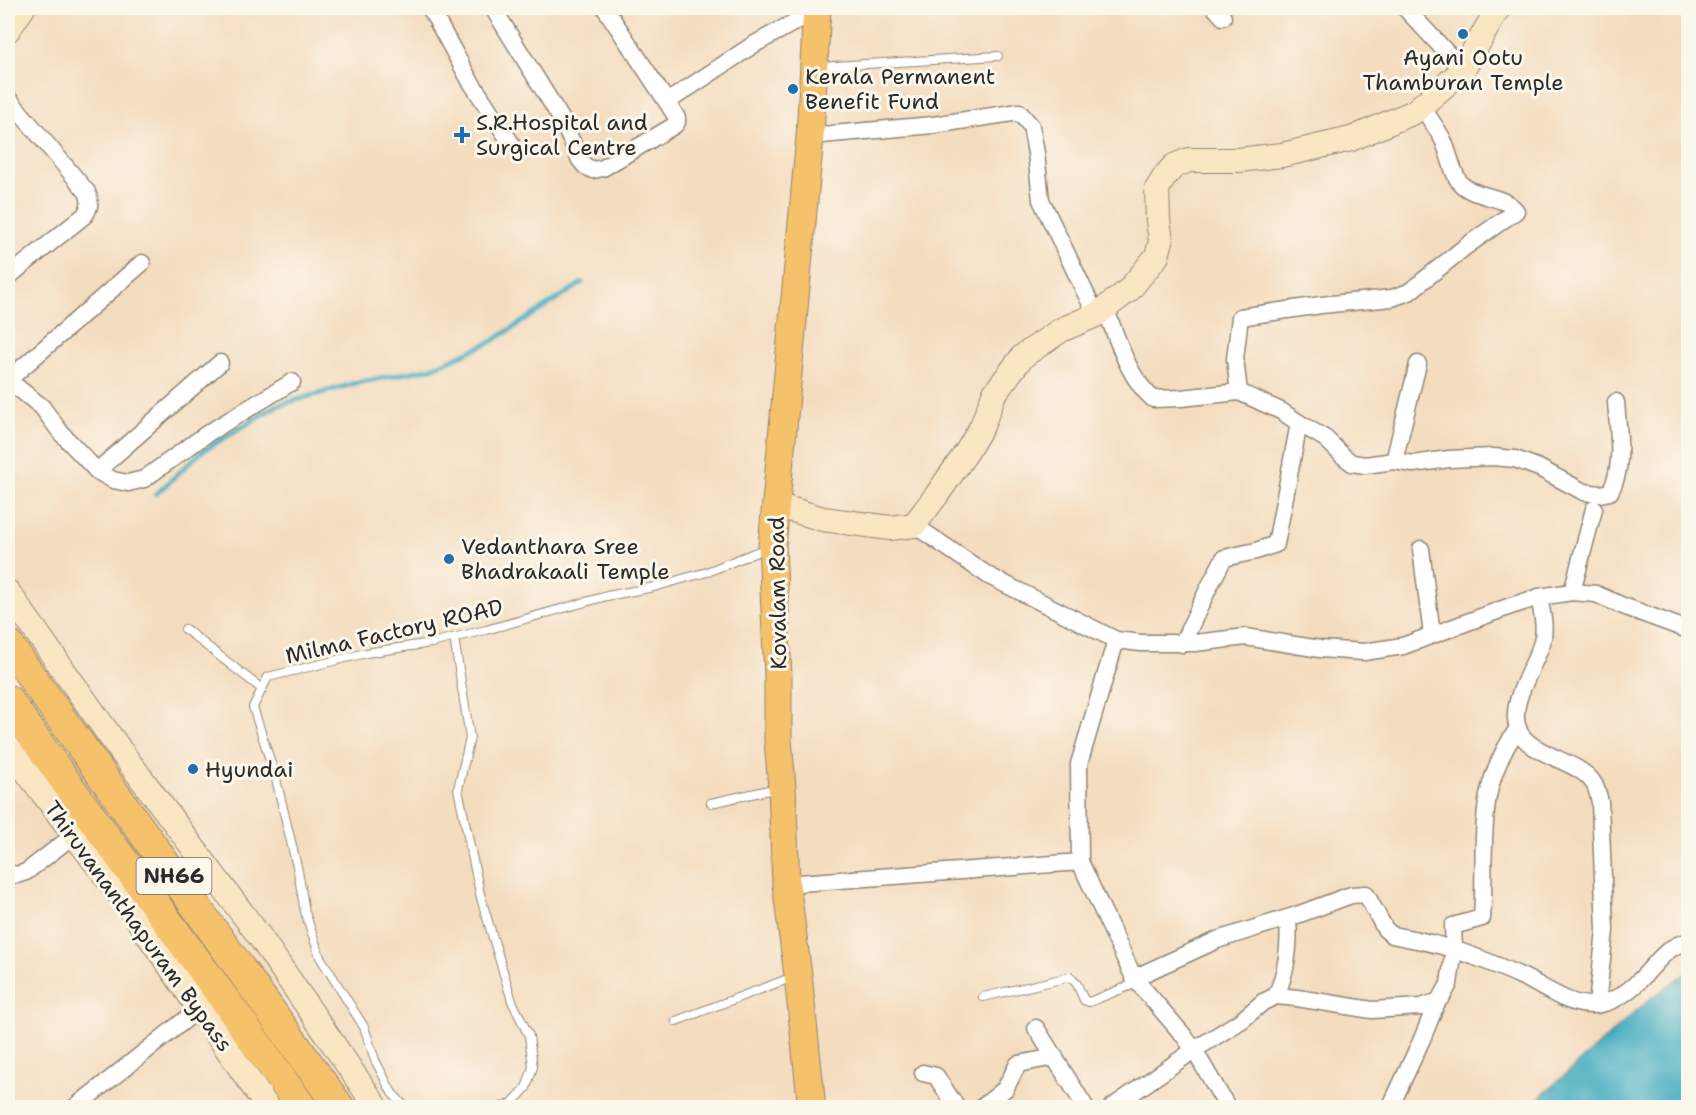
<svg xmlns="http://www.w3.org/2000/svg" width="1696" height="1115" viewBox="0 0 1696 1115" font-family="'Shantell Sans',sans-serif">
<rect width="100%" height="100%" fill="#fbf7ec"/>
<filter id="ink" filterUnits="userSpaceOnUse"><feTurbulence type="fractalNoise" baseFrequency=".0167" numOctaves="2"/><feDisplacementMap in="SourceGraphic" scale="12" xChannelSelector="R" yChannelSelector="G"/><feConvolveMatrix kernelMatrix="1 2 1 2 8 2 1 2 1" color-interpolation-filters="sRGB"/></filter>
<filter id="wash" filterUnits="userSpaceOnUse"><feTurbulence type="fractalNoise" baseFrequency=".008" numOctaves="4" result="noise"/><feDisplacementMap in="SourceGraphic" scale="24" xChannelSelector="R" yChannelSelector="G"/><feGaussianBlur stdDeviation="1.35" result="paint"/><feColorMatrix in="noise" values="0 0 0 0 0 0 0 0 0 0 0 0 0 0 0 0 0 1.4 0 .05"/><feComposite in="paint" operator="in"/></filter>
<g filter="url(#wash)">
<rect width="100%" height="100%" fill="#f4dcbe"/>
<!-- water -->
<polygon fill="#40abc0" stroke="#366b76" stroke-width="1.5" points="1688,972 1688,1107 1529,1107 1652,997"/>
<g fill="none" stroke-linecap="round" stroke-linejoin="round">
<!-- stream -->
<polyline stroke="#40abc0" stroke-width="5" points="156,494 201,452 276,406 356,383 432,368 491,342 582,283"/>
</g>
</g>
<g filter="url(#ink)">
<g fill="none" stroke-linecap="round" stroke-linejoin="round">
<!-- lane casing -->
<g stroke="#908474" stroke-width="10">
<g id="lane">
<polyline points="817,67 998,56"/>
<polyline points="185,629 262,689"/>
<polyline points="454,638 470,738 458,789 481,898 512,1001 529,1036 533,1067 526,1088 511,1104 498,1108"/>
<polyline points="711,803 778,788"/>
<polyline points="983,997 1070,977 1077,984 1084,1000 1089,1002 1137,983"/>
<polyline points="676,1021 793,977"/>
<polyline points="406,1108 392,1093 375,1060 364,1027 320,957 305,912 298,871 276,779 253,707 268,677 366,653 431,643 486,630 607,596 654,587 707,572 769,547"/>
</g>
</g>
<!-- street casing -->
<g stroke="#908474" stroke-width="19">
<g id="street">
<polyline points="430,8 469,79 511,143"/>
<polyline points="493,8 562,120 580,160 585,166 593,170 603,168 675,125 677,122 677,118 667,102"/>
<polyline points="605,8 667,102 753,45 817,10"/>
<polyline points="1215,8 1223,17"/>
<polyline points="1405,8 1463,70"/>
<path d="M 8,98 L 87,192 C 91,201 90,207 85,215 L 8,277"/>
<polyline points="810,136 933,125 1019,112 1031,126 1036,153 1041,200 1096,315"/>
<path d="M 1105,308 C 1118,339 1127,376 1153,399 L 1181,398 L 1239,392 L 1235,359 L 1240,317 L 1321,305 L 1392,298 L 1409,292 L 1465,247 L 1516,211 C 1504,195 1476,198 1462,185 C 1452,176 1449,150 1442,138 C 1436,127 1428,117 1422,106"/>
<polyline points="8,380 42,407 61,433 97,471 113,480 128,483 144,479 208,433 292,382"/>
<polyline points="8,380 142,263"/>
<path d="M 1299,423 L 1326,439 L 1343,456 L 1352,463 L 1365,465 L 1394,461 L 1413,464 L 1449,459 L 1493,457 L 1515,459 L 1539,468 L 1584,492 L 1600,494 L 1610,492 C 1625,467 1618,430 1616,402"/>
<polyline points="1394,461 1418,364"/>
<polyline points="97,471 220,363"/>
<polyline points="914,525 989,576 1116,640 1141,643 1195,643 1246,637 1320,649 1364,652 1403,646 1508,607 1539,597 1572,592 1596,594 1623,606 1688,630"/>
<polyline points="1421,549 1432,635"/>
<polyline points="1572,592 1594,509"/>
<path d="M 1539,597 C 1542,612 1546,628 1542,642 C 1535,667 1508,702 1518,729 C 1528,755 1577,760 1592,781 C 1597,787 1598,794 1600,802 L 1605,930 L 1597,1005"/>
<polyline points="1116,640 1079,764 1080,862 1134,978 1184,1036 1194,1050 1228,1108"/>
<polyline points="1182,644 1209,587 1224,558 1256,551 1276,544 1299,423 1281,411 1239,392"/>
<polyline points="8,873 17,875 26,872 74,835"/>
<polyline points="786,884 1080,862"/>
<path d="M 1134,978 L 1217,940 L 1297,915 L 1351,895 L 1366,894 L 1385,929 L 1392,935 C 1413,939 1435,943 1455,950 C 1478,957 1501,967 1523,977 C 1547,988 1573,1010 1600,1004 C 1615,1001 1628,992 1639,981 C 1654,967 1666,945 1688,942"/>
<path d="M 1276,996 C 1287,971 1290,945 1288,918"/>
<polyline points="1036,1028 1086,1108"/>
<polyline points="923,1073 936,1076 957,1108"/>
<polyline points="74,1108 200,1008"/>
<polyline points="981,1108 1005,1089 1018,1064 1055,1057"/>
<path d="M 1111,1108 L 1194,1050 L 1242,1020 L 1263,1002 L 1276,996 L 1297,998 L 1372,1010 L 1421,1007 L 1437,1002 L 1443,995 L 1449,984 L 1454,949 L 1453,926 L 1482,918 C 1485,878 1481,836 1488,796 C 1493,772 1504,748 1518,728"/>
<polyline points="1390,1108 1422,1039 1437,1002"/>
</g>
</g>
<!-- secondary casing -->
<g stroke="#908474" stroke-width="26">
<g id="secondary">
<polyline points="8,30 23,8"/>
<polyline points="776,505 823,519 890,528 914,525 936,496 966,453 982,426 994,394 1023,356 1061,330 1096,315 1129,290 1157,256 1161,241 1158,220 1157,189 1165,176 1174,166 1189,160 1238,160 1282,155 1351,139 1414,112 1463,70 1498,8"/>
<polyline points="8,592 120,750 260,937 377,1108"/>
<polyline points="8,747 129,907 268,1108"/>
</g>
</g>
<!-- primary casing -->
<g stroke="#908474" stroke-width="29">
<polyline id="primary" points="812,1108 798,975 786,884 782,787 778,740 778,677 772,546 810,136 817,8"/>
</g>
<!-- highway casing -->
<g stroke="#908474" stroke-width="32">
<g id="highway">
<polyline points="8,644 340,1108"/>
<path d="M 8,700 C 103,837 206,970 302,1108"/>
</g>
</g>
<!-- lane -->
<use href="#lane" stroke="#fff" stroke-width="8"/>
<!-- street -->
<use href="#street" stroke="#fff" stroke-width="16"/>
<!-- secondary -->
<use href="#secondary" stroke="#fbe6c4" stroke-width="24"/>
<!-- primary -->
<use href="#primary" stroke="#f5c16b" stroke-width="27"/>
<!-- highway -->
<use href="#highway" stroke="#f5c16b" stroke-width="30"/>
</g>
</g>
<!-- markers -->
<g fill="#1f6fb2" stroke="#fbf7ec" stroke-width="2">
<circle cx="1463" cy="34" r="6"/>
<circle cx="793" cy="89" r="6"/>
<path d="M459 126h6v6h6v6h-6v6h-6v-6h-6v-6h6z"/>
<circle cx="449" cy="559" r="6"/>
<circle cx="193" cy="769" r="6"/>
</g>
<g text-anchor="middle" stroke-width="6" stroke-linejoin="round" paint-order="stroke">
<!-- shield labels -->
<rect fill="#fbf7ec" stroke="#696865" stroke-width="1.5" x="136.5" y="858" width="75" height="36" rx="4.5"/>
<g font-size="21" font-weight="bold" fill="#2b2b2b">
<text x="174" y="883">NH66</text>
</g>
<!-- poi labels -->
<g font-size="22" fill="#2b2b2b" stroke="#fbf7ec" text-anchor="start">
<text x="1463" y="65" text-anchor="middle">Ayani Ootu<tspan x="1463" dy="25">Thamburan Temple</tspan></text>
<text x="805" y="84">Kerala Permanent<tspan x="805" dy="25">Benefit Fund</tspan></text>
<text x="476" y="130">S.R.Hospital and<tspan x="476" dy="25">Surgical Centre</tspan></text>
<text x="461" y="554">Vedanthara Sree<tspan x="461" dy="25">Bhadrakaali Temple</tspan></text>
<text x="205" y="777">Hyundai</text>
</g>
<!-- street labels -->
<g font-size="22" fill="#2b2b2b" stroke="#fbf7ec">
<text transform="translate(777 593) rotate(-91)" y="8">Kovalam Road</text>
<text transform="translate(394 631) rotate(-13)" y="8">Milma Factory ROAD</text>
<text transform="translate(139 926) rotate(54)" y="8">Thiruvananthapuram Bypass</text>
</g>
</g>
<!-- margin -->
<rect width="1696" height="1115" fill="none" stroke="#fbf7ec" stroke-width="30"/>
</svg>
